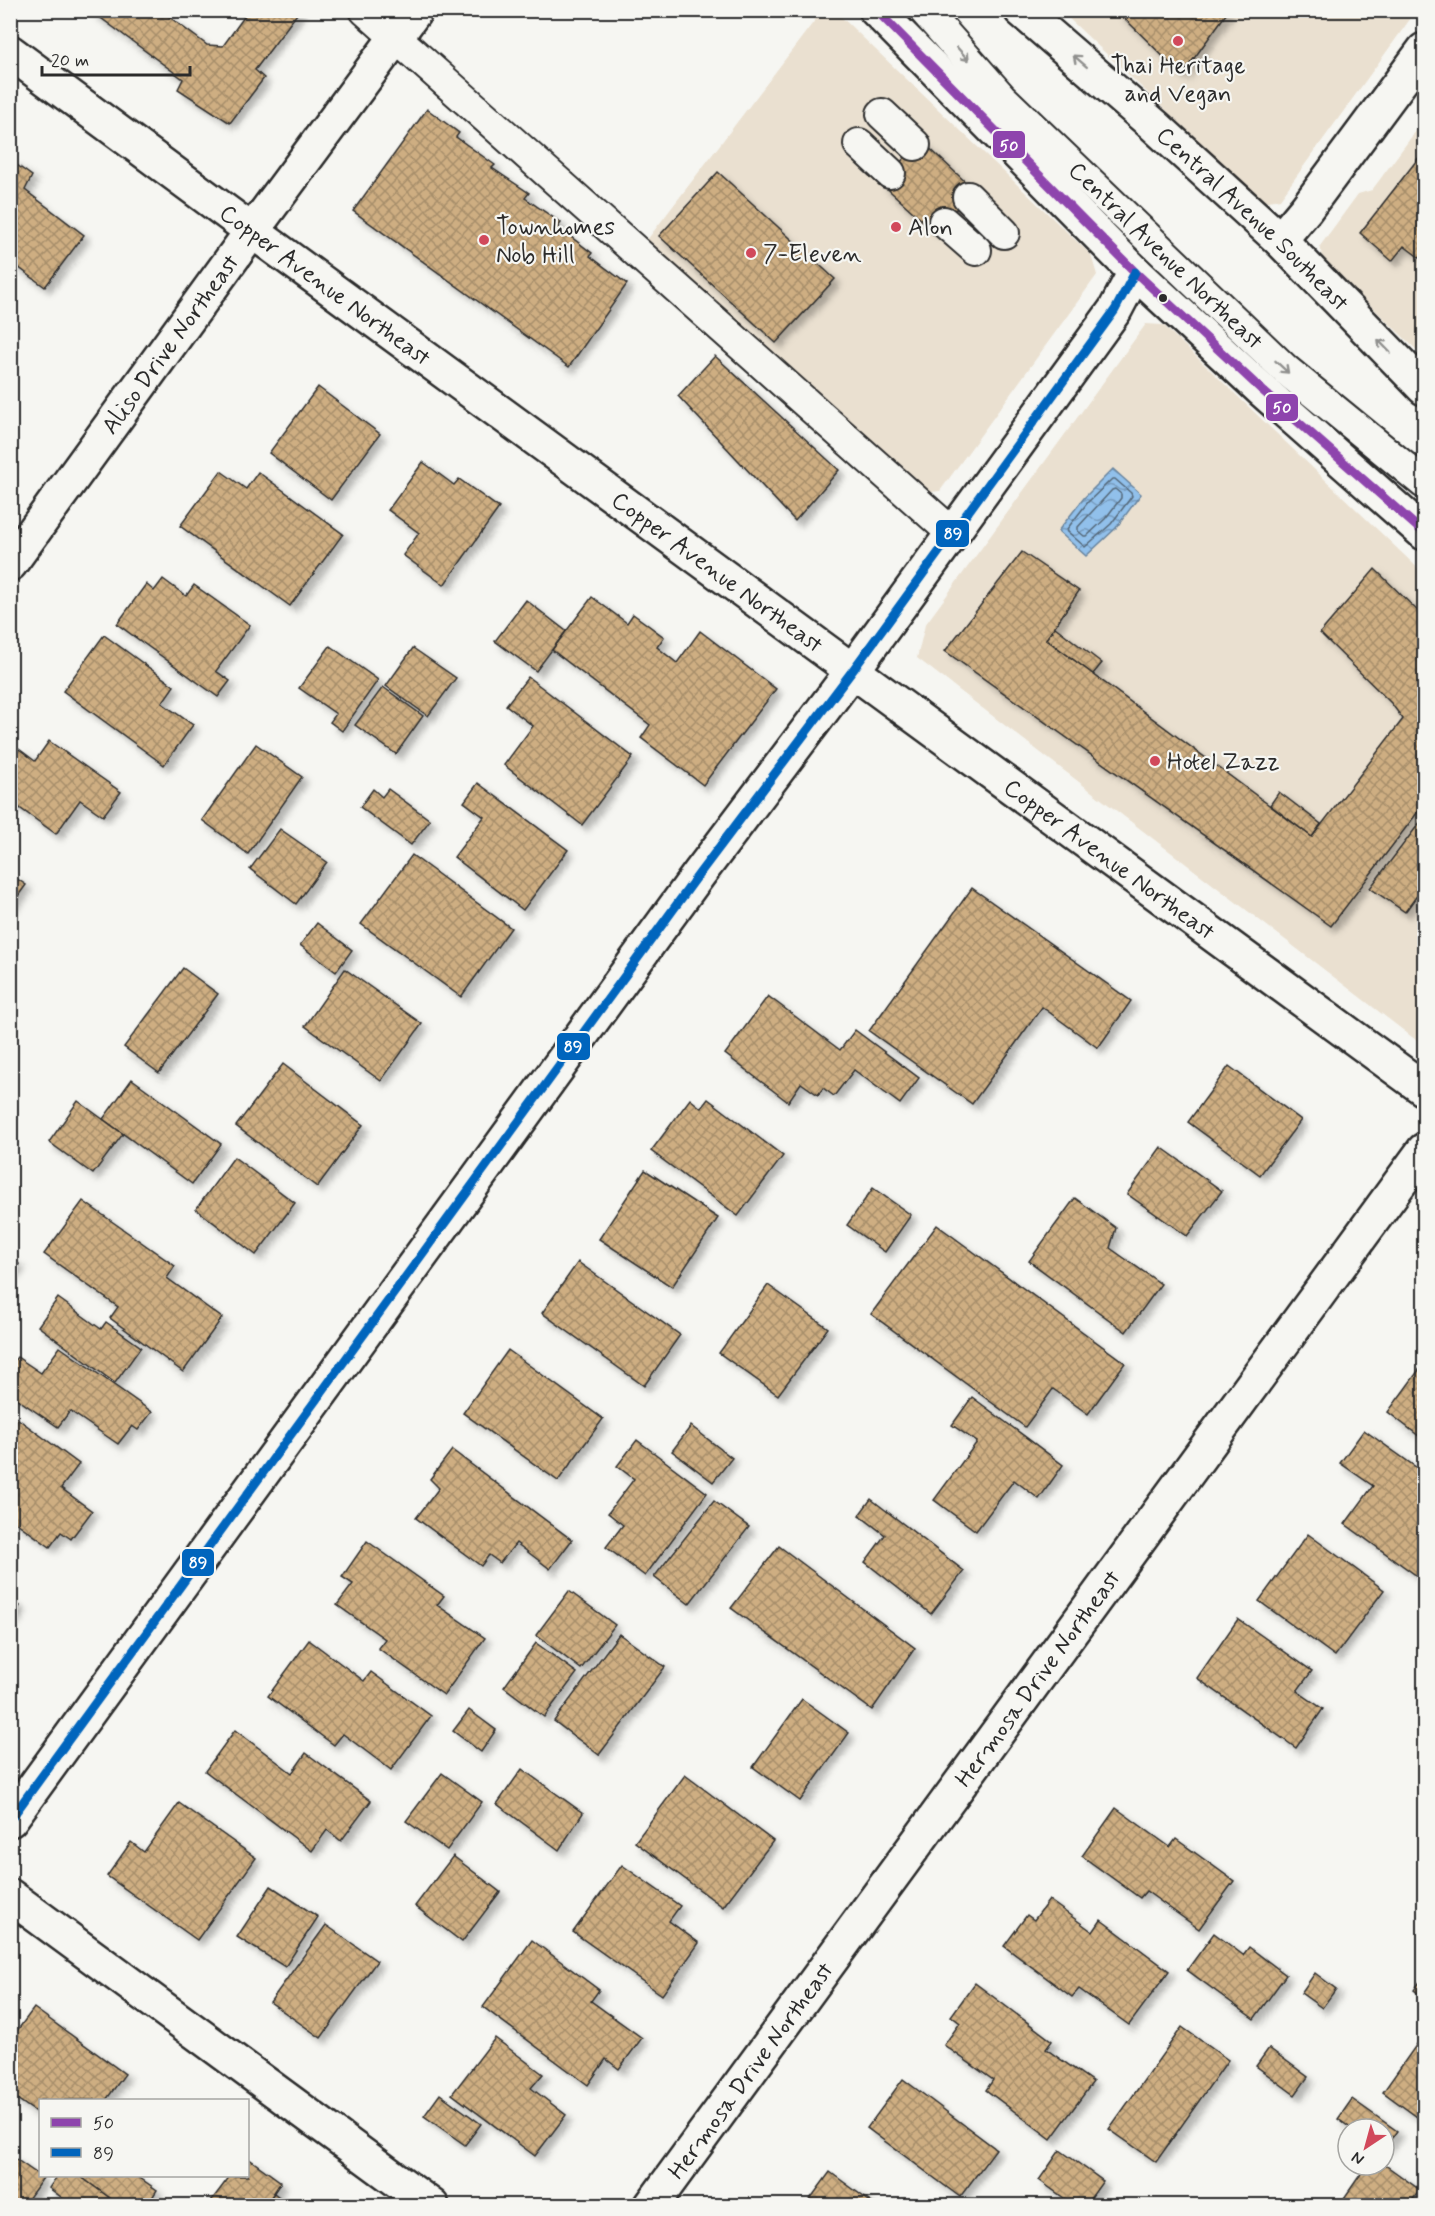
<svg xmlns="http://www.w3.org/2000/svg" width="1435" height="2216" viewBox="0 0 1435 2216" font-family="Mynerve,sans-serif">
<defs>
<pattern id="water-waves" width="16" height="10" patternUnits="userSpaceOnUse" patternTransform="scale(1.5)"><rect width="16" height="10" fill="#91c0eb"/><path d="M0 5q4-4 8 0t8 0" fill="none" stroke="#779cbf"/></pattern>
<pattern id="building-cross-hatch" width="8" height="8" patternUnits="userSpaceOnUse" patternTransform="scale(1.5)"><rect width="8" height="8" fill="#ceae82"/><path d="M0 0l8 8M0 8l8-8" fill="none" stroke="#a78e6b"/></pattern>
<filter id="shadow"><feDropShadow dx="5.5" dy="5.5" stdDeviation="3" flood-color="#0004"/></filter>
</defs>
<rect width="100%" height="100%" fill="#f6f6f2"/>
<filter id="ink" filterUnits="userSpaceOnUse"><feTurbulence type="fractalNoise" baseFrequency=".0167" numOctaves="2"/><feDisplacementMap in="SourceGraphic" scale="12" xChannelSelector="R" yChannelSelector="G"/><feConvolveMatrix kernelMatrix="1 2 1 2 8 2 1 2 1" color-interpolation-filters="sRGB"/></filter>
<g filter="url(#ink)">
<!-- built -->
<g fill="#eae0d0">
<polygon points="822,11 835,11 1091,255 1097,275 940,491 924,493 647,240"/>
<polygon points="1061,11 1416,11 1280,199 1263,202"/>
<polygon points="1424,120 1424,357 1323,260 1320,246 1358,194 1372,190"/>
<polygon points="1146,324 1163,325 1424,574 1424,1042 1416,1040 917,658 925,625"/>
</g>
<!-- water -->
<polygon fill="url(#water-waves)" stroke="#68849e" stroke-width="1.5" points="1113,469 1141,494 1116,528 1086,556 1058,531 1084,498"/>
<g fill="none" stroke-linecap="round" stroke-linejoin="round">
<!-- shore -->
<g stroke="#546778" stroke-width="1.5">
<polygon points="1112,479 1115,479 1131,493 1132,496 1111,524 1085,547 1068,532 1067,529 1088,502"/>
<polygon points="1115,489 1121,494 1121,498 1105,519 1087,536 1084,536 1078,531 1078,527 1112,490"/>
</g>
</g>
<!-- building -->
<g fill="url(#building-cross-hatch)" stroke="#2b2b2b" stroke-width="1.5" filter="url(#shadow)">
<polygon points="90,10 160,10 207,45 223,46 249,10 300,10 255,70 264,78 230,123 178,89 183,79"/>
<polygon points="1116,10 1229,10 1182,75"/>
<polygon points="427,109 459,133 456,137 495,165 492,168 529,193 525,198 561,223 558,227 592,253 590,256 627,284 569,367 353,211"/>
<polygon points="921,140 974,190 935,232 881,183"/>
<polygon points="1424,151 1424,261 1404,246 1392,261 1360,233"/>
<polygon points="10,160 32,176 25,190 84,235 45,287 10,261"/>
<polygon points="718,172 835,279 776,343 659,236"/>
<polygon points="715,356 839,470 795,521 678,396"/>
<polygon points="318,387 380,434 331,500 269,453"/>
<polygon points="423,462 454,485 459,479 499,508 444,585 403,555 419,533 388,510"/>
<polygon points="221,471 246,489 258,472 343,534 290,606 180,526"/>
<polygon points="1022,552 1079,591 1046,639 1312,837 1403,719 1391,703 1320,633 1375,569 1424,617 1424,804 1331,926 945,651"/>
<polygon points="163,579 186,596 194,585 250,625 216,671 230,681 218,697 117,624 146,584 154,591"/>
<polygon points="592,597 627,623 633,614 664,637 657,647 677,663 700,631 776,689 703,785 641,738 650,725 552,650"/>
<polygon points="526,600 566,631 536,671 495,641"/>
<polygon points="1055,627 1102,663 1093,674 1046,639"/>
<polygon points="104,635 174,686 162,703 193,725 164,765 63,691"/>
<polygon points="330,646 378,680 342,731 330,722 336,714 299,688"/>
<polygon points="413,648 456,678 428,716 386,686"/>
<polygon points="528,677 633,757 582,825 504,765 533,726 506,705"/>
<polygon points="383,687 423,716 396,754 355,725"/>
<polygon points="49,741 121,792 103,816 80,800 56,834 10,801 10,761 19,749 35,761"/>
<polygon points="256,744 302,777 248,854 202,820"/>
<polygon points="478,783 568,850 523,910 454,857 484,817 464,802"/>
<polygon points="373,789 382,797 388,789 430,820 411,845 360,807"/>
<polygon points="1279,792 1321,824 1312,837 1270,805"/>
<polygon points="1424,817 1424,886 1405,912 1370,888"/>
<polygon points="280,829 327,862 296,904 250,869"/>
<polygon points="412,855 511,928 461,997 361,924"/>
<polygon points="10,874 26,885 10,907"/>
<polygon points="972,888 1131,1001 1098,1048 1042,1007 972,1104 869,1031"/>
<polygon points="317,923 352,950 336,972 300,945"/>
<polygon points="183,968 218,994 159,1073 124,1047"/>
<polygon points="345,969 422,1024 381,1081 305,1026"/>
<polygon points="768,996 840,1050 855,1030 919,1078 900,1104 854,1070 834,1096 823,1088 818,1095 801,1083 788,1102 725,1054"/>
<polygon points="283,1064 363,1125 317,1187 236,1126"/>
<polygon points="1229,1066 1301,1120 1260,1175 1188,1122"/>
<polygon points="132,1079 221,1144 192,1184 103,1119"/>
<polygon points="690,1099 701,1108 708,1099 783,1156 738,1216 651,1151"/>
<polygon points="78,1101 123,1134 93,1174 49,1142"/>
<polygon points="1161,1147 1222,1191 1187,1236 1127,1194"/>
<polygon points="234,1157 295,1203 256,1255 196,1209"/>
<polygon points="645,1170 718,1218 672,1287 599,1239"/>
<polygon points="873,1188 911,1215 885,1252 847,1225"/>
<polygon points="1075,1198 1116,1228 1110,1248 1161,1284 1126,1332 1029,1261"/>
<polygon points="83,1201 175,1266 167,1278 222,1318 183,1372 110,1318 118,1307 44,1254"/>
<polygon points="937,1225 1125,1363 1088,1414 1053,1389 1025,1427 871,1314"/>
<polygon points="10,1257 19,1264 10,1275"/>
<polygon points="578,1262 680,1335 644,1386 542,1313"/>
<polygon points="768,1285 828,1328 778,1395 719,1353"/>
<polygon points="58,1298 101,1329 106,1322 141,1347 115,1383 38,1326"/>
<polygon points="60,1347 152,1412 138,1430 132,1426 118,1444 70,1411 58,1427 10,1394 10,1366 17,1357 41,1373"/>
<polygon points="508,1350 603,1419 558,1481 463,1413"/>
<polygon points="1424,1363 1424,1440 1388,1412"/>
<polygon points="972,1397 1063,1465 1039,1499 1014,1480 976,1531 934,1500 977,1442 952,1425"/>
<polygon points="10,1413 79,1464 61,1488 92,1511 71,1539 61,1532 50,1547 10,1518"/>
<polygon points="691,1426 732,1458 713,1482 672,1451"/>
<polygon points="1364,1430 1424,1473 1424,1581 1345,1524 1373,1486 1340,1463"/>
<polygon points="637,1440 707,1493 645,1576 606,1547 623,1525 608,1513 634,1479 617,1466"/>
<polygon points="452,1450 572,1540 550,1569 516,1543 500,1563 489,1555 481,1566 416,1518 439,1488 430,1479"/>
<polygon points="871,1499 964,1571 931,1614 865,1562 885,1535 859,1515"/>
<polygon points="714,1501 749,1527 689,1604 654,1577"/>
<polygon points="1308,1534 1384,1590 1335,1656 1259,1601"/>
<polygon points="367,1541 444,1596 437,1605 485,1638 444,1695 378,1648 385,1639 337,1605 353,1584 342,1577"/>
<polygon points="779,1546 915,1648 872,1710 731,1608"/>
<polygon points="569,1591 615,1625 581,1669 536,1635"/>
<polygon points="10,1599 20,1606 10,1622"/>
<polygon points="1238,1619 1312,1671 1297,1691 1323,1709 1296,1748 1197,1678"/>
<polygon points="619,1634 665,1667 599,1755 554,1721"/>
<polygon points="309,1640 364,1681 371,1672 431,1716 391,1770 343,1734 334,1745 268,1696"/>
<polygon points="536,1643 577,1673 544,1717 504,1687"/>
<polygon points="802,1699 849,1733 800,1801 753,1767"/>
<polygon points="469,1710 496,1730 481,1752 453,1731"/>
<polygon points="235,1730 292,1773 306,1753 371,1801 341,1841 327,1830 312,1851 205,1771"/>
<polygon points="522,1769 583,1813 559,1850 497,1804"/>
<polygon points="442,1773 482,1802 447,1850 406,1821"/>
<polygon points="685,1775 773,1841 723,1907 635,1842"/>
<polygon points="179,1803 256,1858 197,1940 107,1876 131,1842 144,1852"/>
<polygon points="1116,1808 1170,1847 1176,1839 1234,1881 1199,1929 1146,1891 1140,1898 1082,1856"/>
<polygon points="453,1856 500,1892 462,1942 415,1906"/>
<polygon points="622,1865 680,1906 669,1921 699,1943 662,1995 573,1932"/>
<polygon points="271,1886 318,1917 285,1967 237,1937"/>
<polygon points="1049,1900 1093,1932 1101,1920 1169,1971 1129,2025 1079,1989 1072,1997 1004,1946 1027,1915 1034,1920"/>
<polygon points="326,1925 377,1961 321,2038 270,2002"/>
<polygon points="1214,1933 1243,1955 1249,1947 1286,1975 1254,2019 1187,1970"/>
<polygon points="532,1940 599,1990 591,2001 642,2038 619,2069 606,2059 588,2085 483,2007"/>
<polygon points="1315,1973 1336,1989 1322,2008 1301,1993"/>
<polygon points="1424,1976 1424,1998 1414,1990"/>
<polygon points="975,1983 1052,2041 1046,2049 1093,2082 1051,2139 986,2090 993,2080 944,2045 960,2023 951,2016"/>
<polygon points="34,2008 125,2074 106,2100 40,2100 40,2115 10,2094 10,2040"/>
<polygon points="1182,2027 1228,2060 1156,2162 1109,2129"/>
<polygon points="1424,2034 1424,2122 1383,2092"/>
<polygon points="495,2038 543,2074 531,2088 566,2115 535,2156 452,2094"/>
<polygon points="1269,2048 1308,2077 1295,2095 1256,2066"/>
<polygon points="903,2079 996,2149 960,2197 867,2128"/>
<polygon points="440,2094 481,2124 465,2145 424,2116"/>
<polygon points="1352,2099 1397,2131 1384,2149 1384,2129 1352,2129 1338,2119"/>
<polygon points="1060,2150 1103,2181 1085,2206 1075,2206 1039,2180"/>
<polygon points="10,2155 43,2178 28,2199 37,2206 10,2206"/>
<polygon points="248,2158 281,2182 265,2206 208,2205 230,2176 248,2176"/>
<polygon points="1384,2164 1420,2190 1408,2206 1349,2206 1342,2201 1367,2165"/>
<polygon points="830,2172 876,2206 805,2206"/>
<polygon points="57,2176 80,2176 109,2197 103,2206 73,2206 49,2188"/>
<polygon points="80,2176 137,2176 157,2190 147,2206 121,2206"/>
<polygon points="274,2193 291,2206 265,2206"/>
</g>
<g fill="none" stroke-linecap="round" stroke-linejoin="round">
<!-- lane casing -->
<g stroke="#2b2b2b" stroke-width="34">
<g id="lane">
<polyline points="365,10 951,532"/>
<path id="s1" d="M 924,10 L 1001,97 L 1286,370 L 1424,483"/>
<polyline points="882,114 915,145"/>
<polyline points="859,144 890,173"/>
<polyline points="968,197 1004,233"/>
<polyline points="944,222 976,250"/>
</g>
</g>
<!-- street casing -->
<g stroke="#2b2b2b" stroke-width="38">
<g id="street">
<polyline points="1280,240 1306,209 1424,50"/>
<path id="s2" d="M 10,564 L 252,231 L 416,10"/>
<polyline points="10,1820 699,874 853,670 1115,310 1135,272"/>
<polyline points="10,1896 432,2206"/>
<path id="s3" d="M 651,2206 L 1424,1150"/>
</g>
</g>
<!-- secondary casing -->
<g stroke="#2b2b2b" stroke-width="38">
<g id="secondary">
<path id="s4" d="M 10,52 L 252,231 L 1424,1089"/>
</g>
</g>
<!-- primary casing -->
<g stroke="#2b2b2b" stroke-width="38">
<g id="primary">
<polyline points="876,10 1135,272 1263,391 1424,533"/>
<path id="s5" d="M 1021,10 L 1155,126 L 1280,240 L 1424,388"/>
</g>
</g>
<!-- lane -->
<use href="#lane" stroke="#f6f6f2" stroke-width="30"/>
<!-- street -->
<use href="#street" stroke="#f6f6f2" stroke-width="33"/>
<!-- secondary -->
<use href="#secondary" stroke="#f6f6f2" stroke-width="33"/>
<!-- primary -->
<use href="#primary" stroke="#f6f6f2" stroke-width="33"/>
<!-- bus-1 casing -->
<g stroke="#f6f6f2" stroke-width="14">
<polyline id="bus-1" points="876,10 1135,272 1263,391 1424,533"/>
</g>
<!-- bus-2 casing -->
<g stroke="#f6f6f2" stroke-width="14">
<polyline id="bus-2" points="10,1820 699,874 853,670 1115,310 1135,272"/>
</g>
<!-- bus-1 -->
<use href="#bus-1" stroke="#8e44ad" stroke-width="9"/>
<!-- bus-2 -->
<use href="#bus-2" stroke="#0065bd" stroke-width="9"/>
</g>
<!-- one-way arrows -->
<defs><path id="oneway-shaft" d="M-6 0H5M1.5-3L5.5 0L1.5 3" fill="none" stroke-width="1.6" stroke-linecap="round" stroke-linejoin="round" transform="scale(1.5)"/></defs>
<g stroke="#90908e">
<use href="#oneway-shaft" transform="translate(963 54) rotate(48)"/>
<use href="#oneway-shaft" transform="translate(1080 61) rotate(-139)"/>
<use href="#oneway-shaft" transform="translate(1384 346) rotate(-134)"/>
<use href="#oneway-shaft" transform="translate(1282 367) rotate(43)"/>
</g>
</g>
<!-- markers -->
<g fill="#d1495b" stroke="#f6f6f2" stroke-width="2">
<circle cx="1178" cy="41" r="6"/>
<circle cx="896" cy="227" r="6"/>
<circle cx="484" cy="240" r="6"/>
<circle cx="751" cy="253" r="6"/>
<circle cx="1155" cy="761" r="6"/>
</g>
<circle fill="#2b2b2b" stroke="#f6f6f2" stroke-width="2" cx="1163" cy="298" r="5"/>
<g text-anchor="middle" stroke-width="4.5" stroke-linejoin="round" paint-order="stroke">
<!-- poi labels -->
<g font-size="24" fill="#2b2b2b" stroke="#f6f6f2" text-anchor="start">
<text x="1178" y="73" text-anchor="middle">Thai Heritage<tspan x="1178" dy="28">and Vegan</tspan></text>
<text x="496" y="234">Townhomes<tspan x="496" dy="28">Nob Hill</tspan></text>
<text x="908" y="235">Alon</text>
<text x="763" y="261">7-Eleven</text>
<text x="1167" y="769">Hotel Zazz</text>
</g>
<!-- street labels -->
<g font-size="24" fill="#2b2b2b" stroke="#f6f6f2">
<text dy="8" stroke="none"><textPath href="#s5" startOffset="312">Central Avenue Southeast</textPath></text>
<text dy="8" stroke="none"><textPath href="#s1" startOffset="345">Central Avenue Northeast</textPath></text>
<text dy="8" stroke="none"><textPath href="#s4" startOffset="392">Copper Avenue Northeast</textPath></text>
<text dy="8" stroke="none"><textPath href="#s2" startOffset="272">Aliso Drive Northeast</textPath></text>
<text dy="8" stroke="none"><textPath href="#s4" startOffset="878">Copper Avenue Northeast</textPath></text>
<text dy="8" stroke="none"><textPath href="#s4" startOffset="1364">Copper Avenue Northeast</textPath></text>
<text dy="8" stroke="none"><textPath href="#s3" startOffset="654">Hermosa Drive Northeast</textPath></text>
<text dy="8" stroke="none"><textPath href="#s3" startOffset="168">Hermosa Drive Northeast</textPath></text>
</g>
</g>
<g stroke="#f6f6f2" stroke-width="2">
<rect x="992" y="130" width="34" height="29" rx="6" fill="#8e44ad"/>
<rect x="1265" y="393" width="34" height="29" rx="6" fill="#8e44ad"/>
<rect x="935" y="519" width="35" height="29" rx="6" fill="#0065bd"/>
<rect x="556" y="1032" width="35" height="29" rx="6" fill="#0065bd"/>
<rect x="181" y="1548" width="34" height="29" rx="6" fill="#0065bd"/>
</g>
<g font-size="16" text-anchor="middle" font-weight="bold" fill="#fff">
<text x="1009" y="151">50</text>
<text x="1282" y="413">50</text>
<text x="953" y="539">89</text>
<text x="573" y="1052">89</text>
<text x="198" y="1568">89</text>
</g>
<!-- margin -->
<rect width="1435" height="2216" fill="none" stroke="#f6f6f2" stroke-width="36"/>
<rect x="18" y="18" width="1399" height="2180" fill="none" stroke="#2b2b2b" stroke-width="2" filter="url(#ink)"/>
<!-- legend -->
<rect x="39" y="2099" width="210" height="78" fill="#f6f6f2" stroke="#a5a5a2" stroke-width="1.5"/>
<rect x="51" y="2118" width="30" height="9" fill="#8e44ad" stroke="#a5a5a2" stroke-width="1.5"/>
<text x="93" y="2129" font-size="18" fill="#2b2b2b">50</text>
<rect x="51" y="2148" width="30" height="9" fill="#0065bd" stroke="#a5a5a2" stroke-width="1.5"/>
<text x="93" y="2159" font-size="18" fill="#2b2b2b">89</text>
<!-- north arrow -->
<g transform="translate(1366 2147) rotate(216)"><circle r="28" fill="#f6f6f2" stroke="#a5a5a2" stroke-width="1.5"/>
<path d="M0-4.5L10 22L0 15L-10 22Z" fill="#d1495b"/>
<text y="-9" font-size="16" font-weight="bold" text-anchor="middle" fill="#2b2b2b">N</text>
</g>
<!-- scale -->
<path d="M42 66v9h148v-9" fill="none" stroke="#2b2b2b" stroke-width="3"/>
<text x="51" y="66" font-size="18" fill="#2b2b2b" stroke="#f6f6f2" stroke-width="4.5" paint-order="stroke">20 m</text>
</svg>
